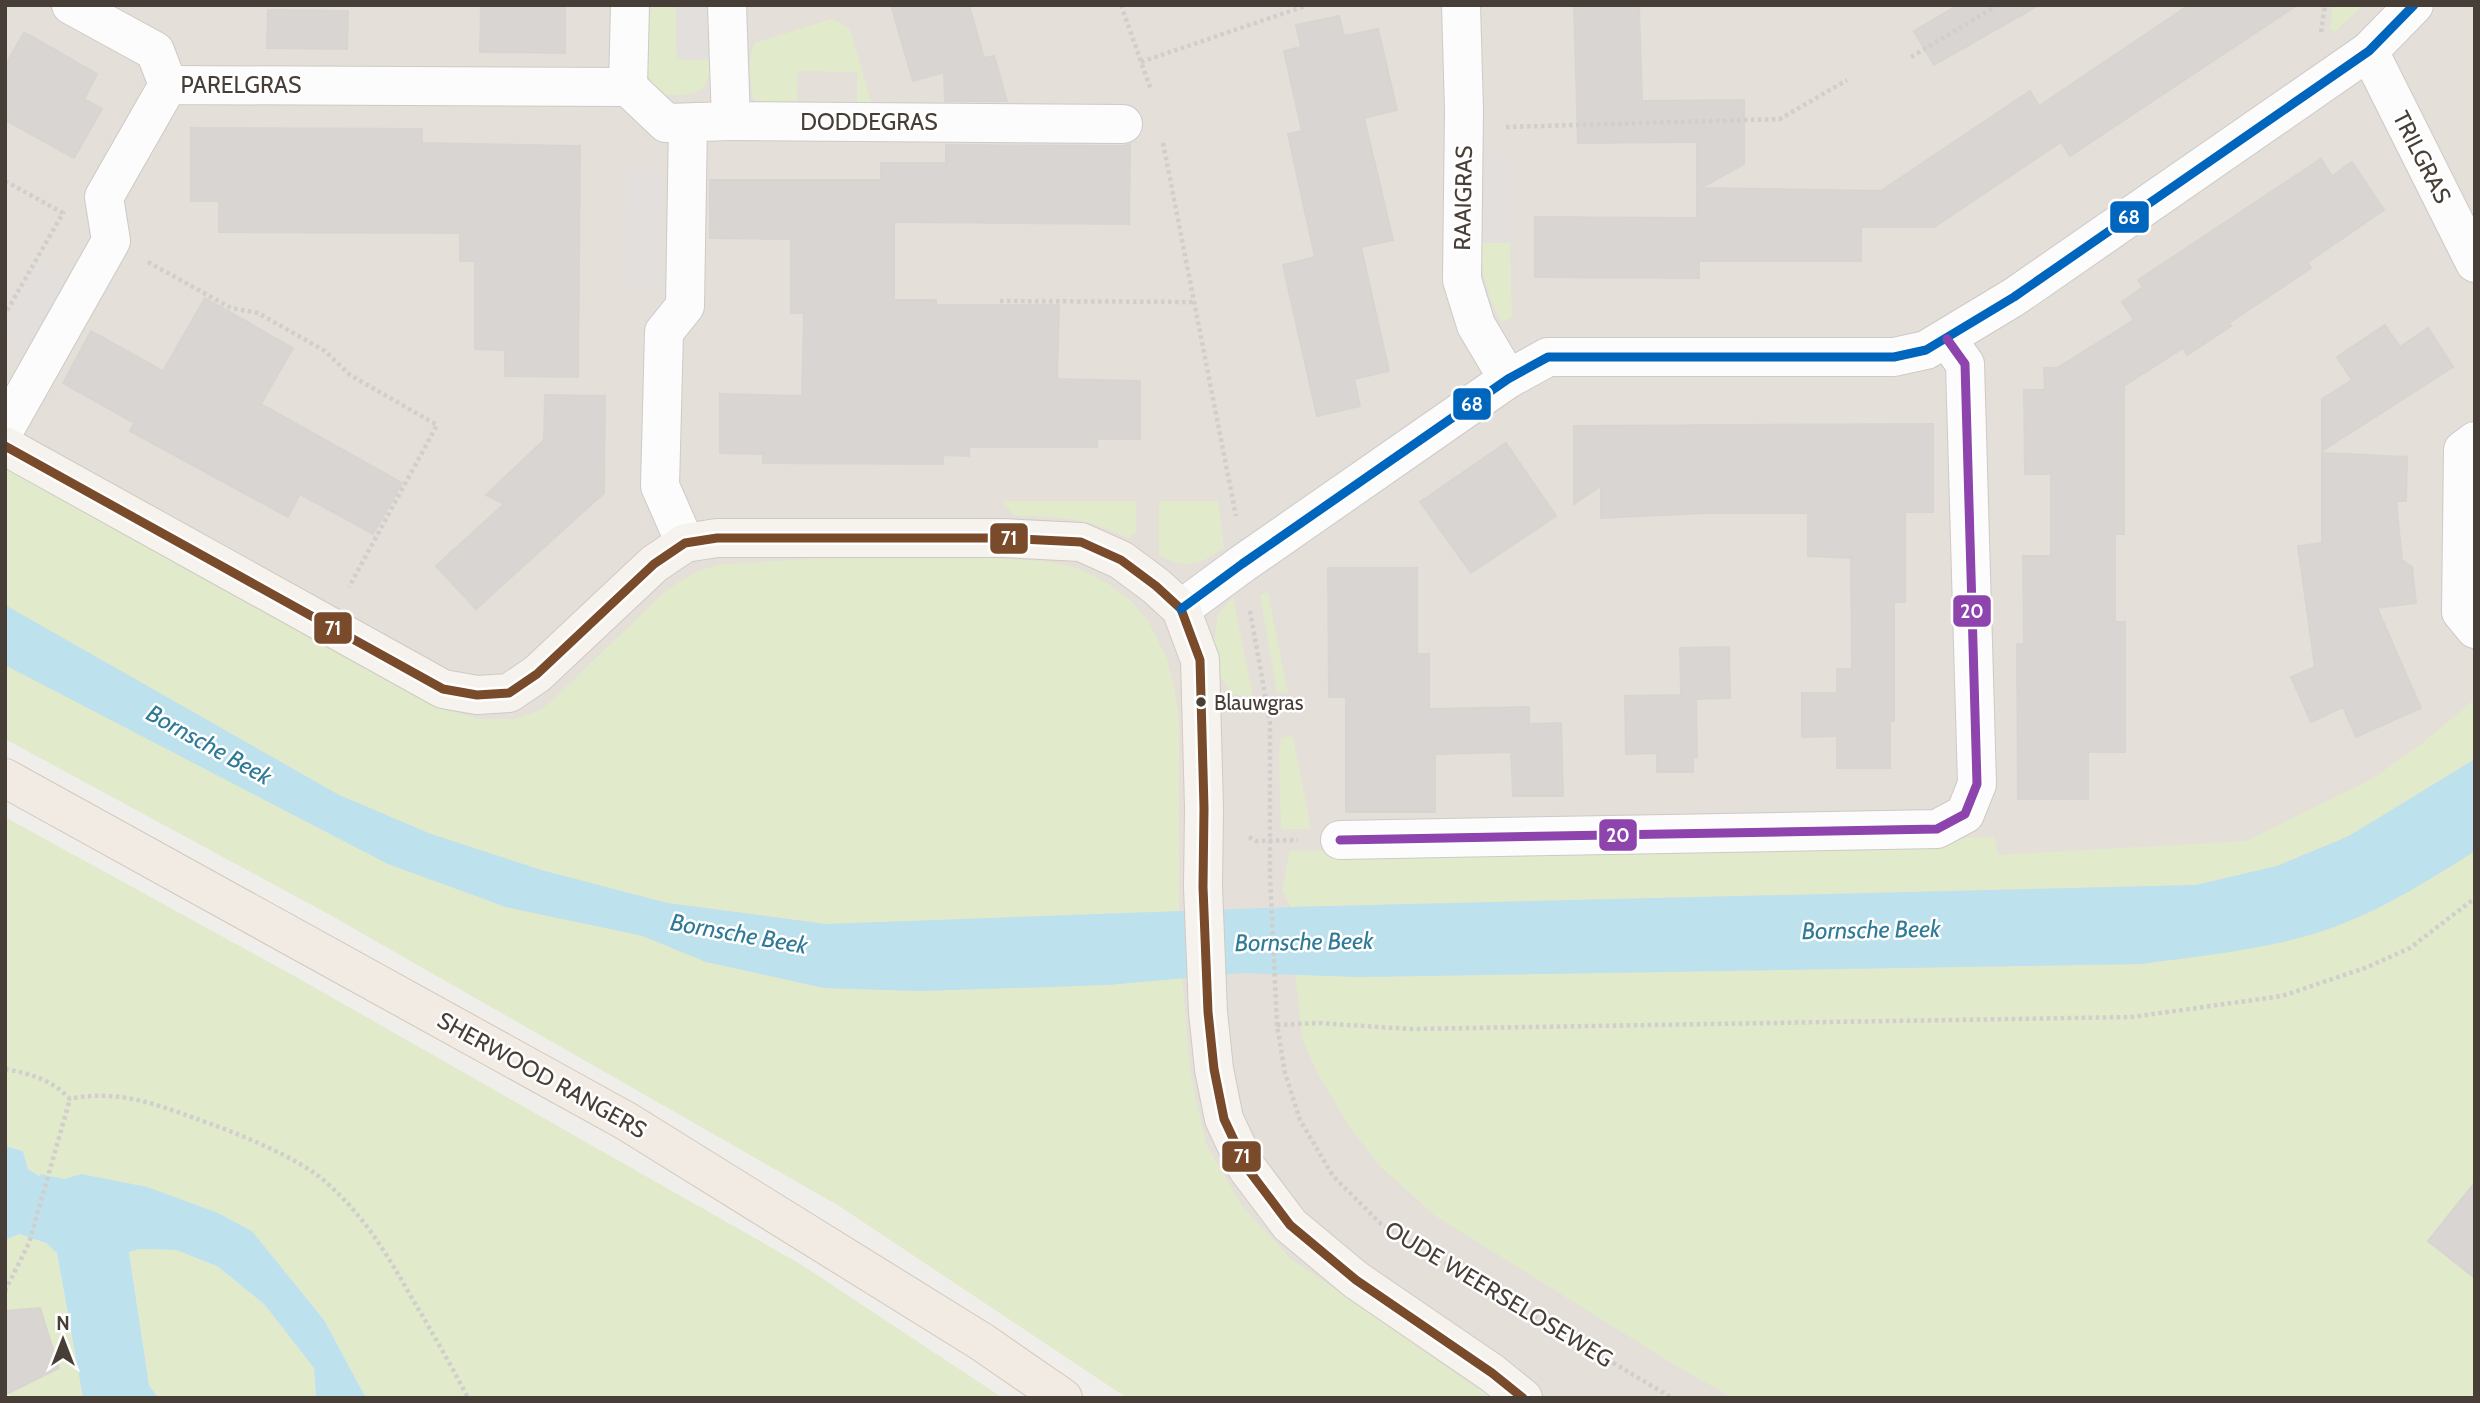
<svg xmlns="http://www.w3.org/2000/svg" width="2480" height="1403" viewBox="0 0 2480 1403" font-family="Cabin,sans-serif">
<rect width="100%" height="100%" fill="#f0eeeb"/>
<!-- residential -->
<polygon fill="#e4dfd8" points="5,5 2475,5 2475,1398 1500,1398 636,1046 5,698"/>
<!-- green -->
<g fill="#e2eacc">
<path d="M 646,5 L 676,5 L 677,60 L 711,59 C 710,98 694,94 662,95 C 637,75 646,35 646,5 Z"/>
<polygon points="2333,5 2363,5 2335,32 2330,29"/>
<path d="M 831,19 L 841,23 L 850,30 L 872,104 L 857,103 L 857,72 L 798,71 L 797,102 L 758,102 L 753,98 C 751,80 746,60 755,43 Z"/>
<path d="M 1480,243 L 1510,243 L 1512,317 L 1502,322 C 1487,297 1481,271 1480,243 Z"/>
<polygon points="5,463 448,711 481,719 513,719 543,709 668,589 697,571 723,564 916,553 1053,562 1080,569 1106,582 1129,599 1147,619 1166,656 1173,682 1179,718 1179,912 826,924 667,903 541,870 431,834 339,795 5,605"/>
<path d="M 1002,501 L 1136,501 L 1136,532 L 1128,538 C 1092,519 1056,516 1015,516 Z"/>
<path d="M 1159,501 L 1218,501 L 1224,548 C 1199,565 1186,570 1159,555 Z"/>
<polygon points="1268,593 1288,693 1277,693 1260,594"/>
<polygon points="1233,597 1253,697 1233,694 1219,676 1214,643 1218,615"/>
<polygon points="5,665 388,864 506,907 643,936 706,962 824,988 920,991 1107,985 1182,977 1191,1075 1206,1144 1242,1206 1290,1258 1491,1398 1127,1398 839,1206 330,915 5,739"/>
<polygon points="2475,699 2475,759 2349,836 2277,866 2196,885 1291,907 1282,890 1290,851 1994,837 1998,855 2246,841 2372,779 2420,745"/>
<polygon points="1288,736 1293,737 1311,829 1281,829 1279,755 1281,738"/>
<polygon points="5,817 296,977 802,1265 1003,1398 366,1398 324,1320 252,1231 218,1213 81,1174 64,1179 41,1174 39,1176 28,1169 23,1151 5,1146"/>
<path d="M 2475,851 L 2475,1398 L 1733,1398 L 1673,1364 L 1434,1215 L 1381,1167 L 1350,1128 L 1317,1072 L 1302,1038 L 1295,974 L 1359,977 L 2141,964 C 2206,955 2278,949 2339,925 C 2387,907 2432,878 2475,851 Z"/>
<polygon points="19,1234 46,1243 57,1253 83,1398 11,1398 10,1393 59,1367 40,1310 5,1312 5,1240"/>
<polygon points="139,1249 176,1250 217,1266 264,1304 314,1368 316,1398 158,1398 149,1385 129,1251"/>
</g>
<!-- parking -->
<g fill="#e2dfdc">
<polygon points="676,5 710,5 711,59 677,60"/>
<polygon points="1481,153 1511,154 1510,243 1480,243"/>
<polygon points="627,170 664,170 664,289 626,289"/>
<polygon points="38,262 68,279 27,355 5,344 5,323"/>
</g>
<!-- water -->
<g fill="#bde1ed">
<path d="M 5,605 L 339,795 L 431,834 L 541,870 L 667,903 L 826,924 L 1291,907 L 2196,885 L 2277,866 L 2349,836 L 2475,759 L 2475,851 C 2432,878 2387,907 2339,925 C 2278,949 2206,955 2141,964 L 1359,977 L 1243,973 L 1107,985 L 920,991 L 824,988 L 706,962 L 643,936 L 506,907 L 388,864 L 5,665 Z"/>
<polygon points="5,1146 23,1151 28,1169 39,1176 41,1174 64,1179 81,1174 147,1187 218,1213 252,1231 324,1320 366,1398 316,1398 314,1368 264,1304 217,1266 176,1250 139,1249 129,1252 149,1385 158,1398 83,1398 57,1253 46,1243 19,1234 5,1240"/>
</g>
<!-- building -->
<g fill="#d9d5d2" stroke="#d8d5d1" stroke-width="2">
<polygon points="481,5 565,5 565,53 480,52"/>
<polygon points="891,5 969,5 984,58 994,56 1007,101 945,101 944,72 913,81"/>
<polygon points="1574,5 1639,5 1642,101 1744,100 1744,164 1701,188 1881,191 2030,91 2039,106 2189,5 2297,5 2070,156 2061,142 1934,227 1861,227 1861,261 1699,261 1699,278 1535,277 1535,217 1697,218 1697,142 1578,143"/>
<polygon points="1958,5 2039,5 1934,65 1914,31"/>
<polygon points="268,10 348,11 347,49 267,48"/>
<polygon points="1339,16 1344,36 1378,29 1397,110 1364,118 1393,240 1361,247 1389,371 1354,379 1360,406 1317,416 1283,265 1315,257 1288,134 1302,131 1284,51 1301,47 1296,25"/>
<polygon points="24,32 97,74 84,99 102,109 74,158 5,120 5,66"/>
<polygon points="191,128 422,129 422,143 580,146 578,377 505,376 505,350 475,349 475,261 460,261 460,233 219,232 219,201 191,201"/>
<polygon points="1130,144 1129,224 894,222 894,300 936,300 936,305 1059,305 1057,379 1140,381 1140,439 1097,439 1097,447 969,447 969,456 943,455 943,464 763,463 763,454 720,453 720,394 802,396 804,313 791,313 791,239 710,238 710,180 881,180 881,163 946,163 946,145 1123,146"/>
<polygon points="2321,159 2332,176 2352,162 2384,210 2308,262 2311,268 2229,323 2231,326 2187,355 2183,348 2124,386 2124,534 2115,534 2115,622 2125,622 2125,752 2088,752 2088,799 2018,799 2017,644 2024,644 2023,556 2051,556 2051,474 2025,474 2024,390 2045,390 2044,368 2057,368 2134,320 2122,302 2143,287 2138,280"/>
<polygon points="205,298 293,348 261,404 402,483 373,534 300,494 288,517 130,431 134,423 63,383 91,331 163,371"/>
<polygon points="2385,325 2400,347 2428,328 2453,367 2322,451 2322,399 2352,380 2337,357"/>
<polygon points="545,395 605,396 604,493 476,609 436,566 504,504 486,495 544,440"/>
<polygon points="1933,424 1933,512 1905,512 1905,602 1894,602 1894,721 1890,721 1890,768 1837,768 1837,736 1802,737 1802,693 1837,693 1837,669 1852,669 1851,558 1808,556 1808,513 1703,513 1601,518 1601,486 1574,504 1574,426"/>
<polygon points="1506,443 1556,516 1471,573 1420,502"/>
<polygon points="2322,453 2407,457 2406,501 2396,501 2402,560 2412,567 2416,603 2377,608 2421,708 2356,737 2343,707 2311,722 2291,677 2315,667 2298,546 2322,543"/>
<polygon points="1328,568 1417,568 1417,654 1429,654 1429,709 1529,707 1529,724 1561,723 1563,796 1513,796 1511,752 1435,754 1435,812 1346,812 1346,697 1329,697"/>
<polygon points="1729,647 1730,698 1696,699 1697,757 1693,757 1693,772 1657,772 1657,753 1626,754 1625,696 1681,695 1680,648"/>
<polygon points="2475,1182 2475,1278 2428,1241"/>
<polygon points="40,1308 59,1368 5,1395 5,1311"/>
</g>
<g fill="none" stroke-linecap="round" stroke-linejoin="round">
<!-- street casing -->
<g stroke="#cdcac7" stroke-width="40">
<g id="street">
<polyline points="71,5 155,51 168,85"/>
<polyline points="727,5 731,121 1123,124"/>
<polyline points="1461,5 1464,110 1462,280 1476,325 1508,379"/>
<polyline points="2369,51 2475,263"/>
<polyline points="628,87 630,5"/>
<polyline points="5,429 111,241 104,197 168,85 628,87 666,123 731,121"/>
<polyline points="2475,441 2463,450 2461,612 2475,629"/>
<polyline points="685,543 660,486 664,332 685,306 688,123"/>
<polyline points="1181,609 1242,564 1508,379 1548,357 1894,357 1926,350 2014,297 2369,51 2414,5"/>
<polyline points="1340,840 1937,829 1965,814 1977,784 1965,364 1947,339"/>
</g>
</g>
<!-- secondary casing -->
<g stroke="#cfcac2" stroke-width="40">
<polyline id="secondary" points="5,446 443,689 477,695 509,693 537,674 654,564 685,543 717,538 1003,538 1081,542 1121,560 1156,586 1181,609 1200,660 1204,808 1203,887 1208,1012 1214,1069 1224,1119 1247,1168 1290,1225 1356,1280 1492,1373 1523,1398"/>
</g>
<!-- primary casing -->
<g stroke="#d2c7b9" stroke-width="40">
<polyline id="primary" points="5,778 626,1121 982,1342 1063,1398"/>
</g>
<!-- path -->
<g stroke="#d1cecc" stroke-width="4.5" stroke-dasharray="3.5 3.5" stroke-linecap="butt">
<polyline points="1121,5 1151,90"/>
<polyline points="2321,32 2325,5"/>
<polyline points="1911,57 1998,5"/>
<polyline points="1141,62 1308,5"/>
<polyline points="1506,127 1780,119 1847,80"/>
<polyline points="1163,143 1236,516"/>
<polyline points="5,181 63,213 5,314"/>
<polyline points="148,262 231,308 258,313 325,351 350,375 437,425 349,587"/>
<polyline points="1000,301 1196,302"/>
<polyline points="1250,611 1270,722 1270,876 1277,1025 1285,1073 1300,1120 1333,1176 1381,1224 1672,1398"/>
<polyline points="1249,837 1256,841 1298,840"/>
<polyline points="1277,1025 1317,1023 1410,1029 2132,1017 2282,996 2365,968 2410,948 2475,898"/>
<path d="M 5,1069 C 31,1074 51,1079 70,1099 C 113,1089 154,1103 194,1118 C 232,1131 299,1157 328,1184 C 366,1218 388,1256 413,1300 C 432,1332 451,1365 468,1398"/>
<polyline points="5,1291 29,1243 70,1099"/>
</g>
<!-- street -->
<use href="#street" stroke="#fdfcfc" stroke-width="38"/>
<!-- secondary -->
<use href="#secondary" stroke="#f6f3ef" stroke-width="38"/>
<!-- primary -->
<use href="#primary" stroke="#f1ebe4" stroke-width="38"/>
<!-- bus-1 casing -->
<g stroke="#fff" stroke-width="14">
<polyline id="bus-1" points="5,446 443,689 477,695 509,693 537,674 654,564 685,543 717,538 1003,538 1081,542 1121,560 1156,586 1181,609 1200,660 1204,808 1203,887 1208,1012 1214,1069 1224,1119 1247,1168 1290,1225 1356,1280 1492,1373 1523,1398"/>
</g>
<!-- bus-2 casing -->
<g stroke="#fff" stroke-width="14">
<polyline id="bus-2" points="1181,609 1242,564 1508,379 1548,357 1894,357 1926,350 2014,297 2369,51 2414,5"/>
</g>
<!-- bus-3 casing -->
<g stroke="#fff" stroke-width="14">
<polyline id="bus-3" points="1340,840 1937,829 1965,814 1977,784 1965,364 1947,339"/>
</g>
<!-- bus-1 -->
<use href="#bus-1" stroke="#7a4b2a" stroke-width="9"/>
<!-- bus-2 -->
<use href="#bus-2" stroke="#0065bd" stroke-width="9"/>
<!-- bus-3 -->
<use href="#bus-3" stroke="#8e44ad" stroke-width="9"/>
</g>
<!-- markers -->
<circle fill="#473e37" stroke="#fff" stroke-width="2.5" cx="1201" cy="702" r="6"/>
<g text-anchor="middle" stroke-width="5" stroke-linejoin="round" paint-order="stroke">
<!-- bus labels -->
<g font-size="21" fill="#473e37" stroke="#fff" text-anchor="start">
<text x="1214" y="710">Blauwgras</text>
</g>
<!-- street labels -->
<g font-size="23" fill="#473e37" stroke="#fff">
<text x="241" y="93">PARELGRAS</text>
<text x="869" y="130">DODDEGRAS</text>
<text transform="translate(2422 157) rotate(63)" y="8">TRILGRAS</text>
<text transform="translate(1463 198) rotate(-89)" y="8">RAAIGRAS</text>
<text transform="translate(542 1075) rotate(29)" y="8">SHERWOOD RANGERS</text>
<text transform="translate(1499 1294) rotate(31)" y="8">OUDE WEERSELOSEWEG</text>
</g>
<!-- water labels -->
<g font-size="24" font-style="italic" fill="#2f7a97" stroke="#fff">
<text transform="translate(209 745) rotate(29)" y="8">Bornsche Beek</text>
<text transform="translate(1871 930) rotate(-1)" y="8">Bornsche Beek</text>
<text transform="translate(739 934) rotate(10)" y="8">Bornsche Beek</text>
<text transform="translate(1304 942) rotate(-1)" y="8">Bornsche Beek</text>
</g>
</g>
<g stroke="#fff" stroke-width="2.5">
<rect x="2109" y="200" width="41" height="34" rx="7" fill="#0065bd"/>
<rect x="1452" y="387" width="40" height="34" rx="7" fill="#0065bd"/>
<rect x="989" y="522" width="40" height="33" rx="7" fill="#7a4b2a"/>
<rect x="1952" y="594" width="40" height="34" rx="7" fill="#8e44ad"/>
<rect x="313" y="611" width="40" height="34" rx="7" fill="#7a4b2a"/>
<rect x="1598" y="818" width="40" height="34" rx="7" fill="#8e44ad"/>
<rect x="1221" y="1140" width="41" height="33" rx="7" fill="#7a4b2a"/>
</g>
<g font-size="19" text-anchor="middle" font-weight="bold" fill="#fff">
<text x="2129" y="224">68</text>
<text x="1472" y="411">68</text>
<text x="1009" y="545">71</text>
<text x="1972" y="618">20</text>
<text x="333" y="635">71</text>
<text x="1618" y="842">20</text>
<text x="1242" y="1163">71</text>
</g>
<!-- border -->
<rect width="2480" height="1403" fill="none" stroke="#473e37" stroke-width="14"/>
<!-- north arrow -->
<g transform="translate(63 1340)" stroke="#ffffff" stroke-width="5" paint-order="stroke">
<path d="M0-5L12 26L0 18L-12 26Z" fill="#473e37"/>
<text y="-10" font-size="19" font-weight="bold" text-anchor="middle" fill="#473e37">N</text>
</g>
</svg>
